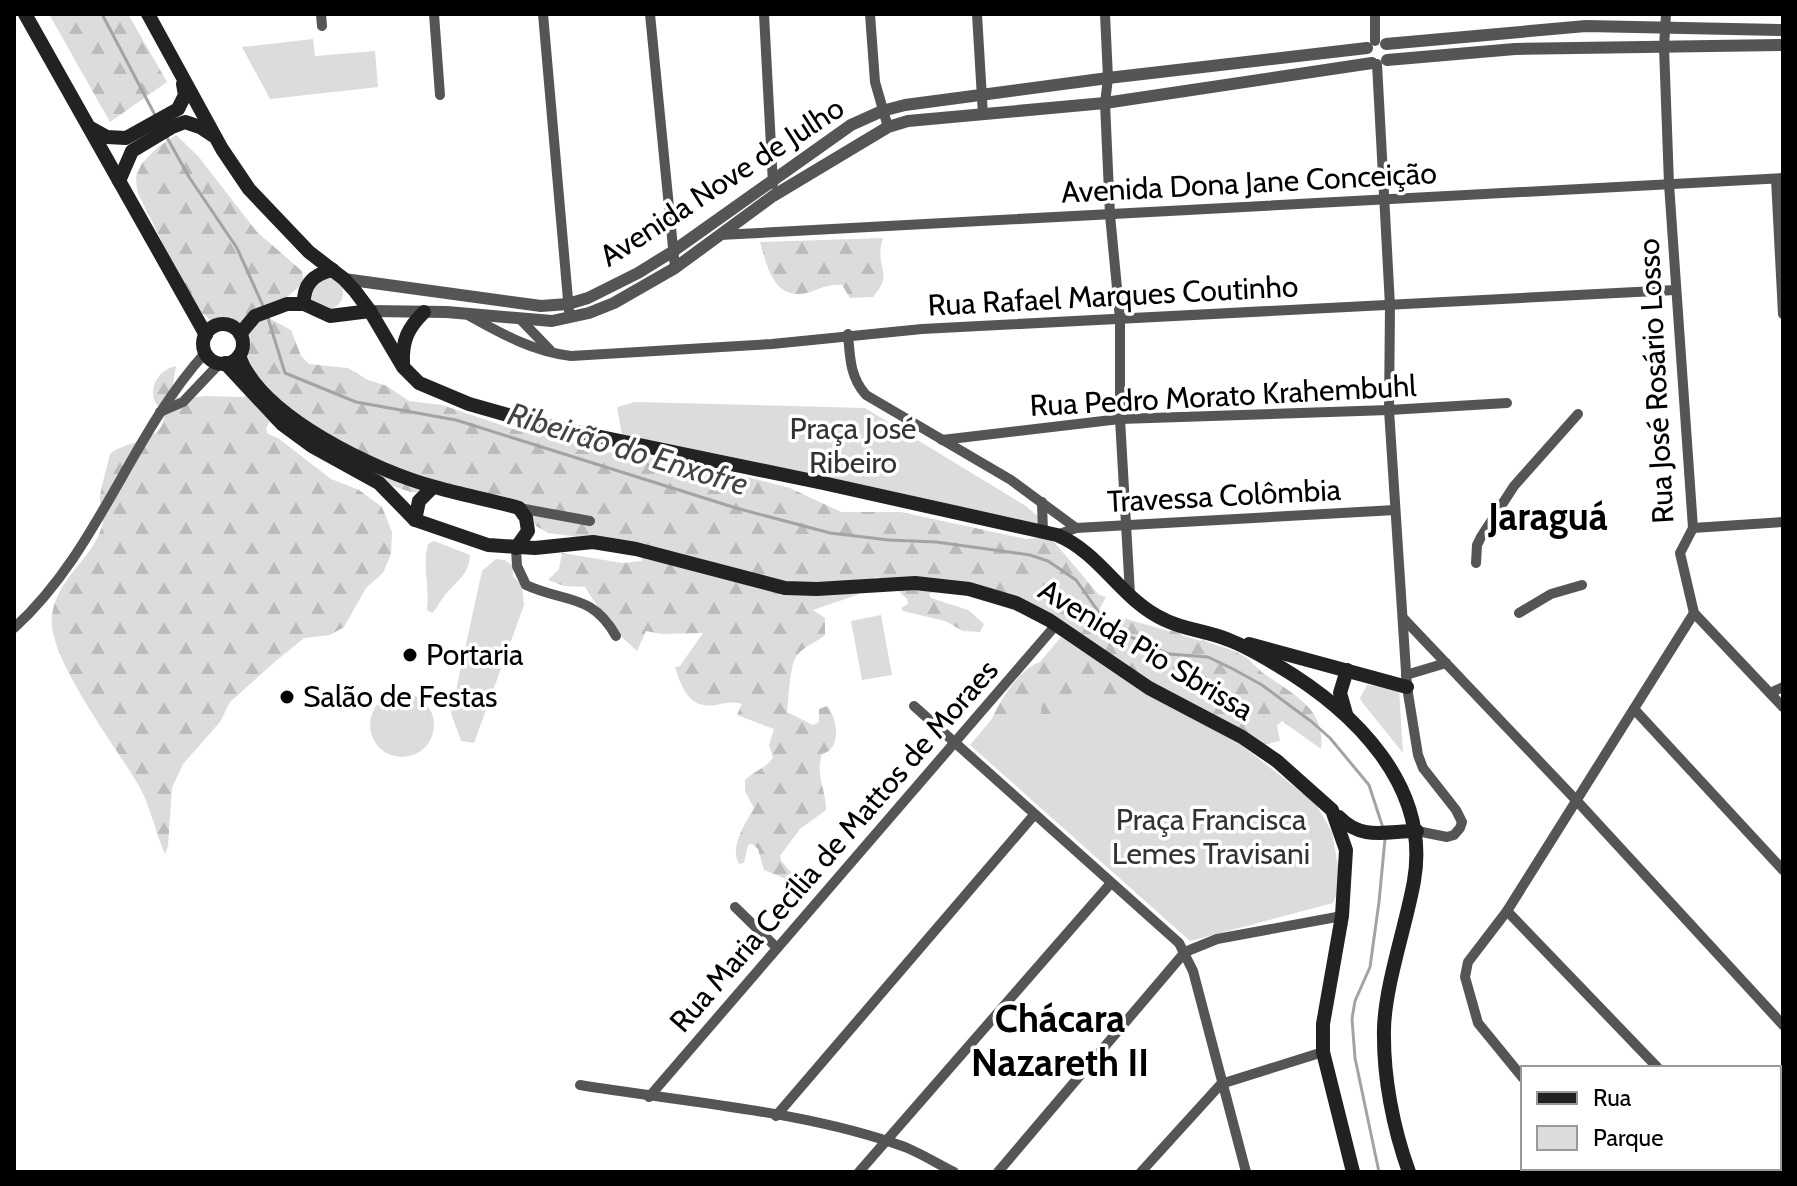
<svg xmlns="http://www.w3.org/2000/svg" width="1797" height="1186" viewBox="0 0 1797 1186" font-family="Cabin,sans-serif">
<defs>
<pattern id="forest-firs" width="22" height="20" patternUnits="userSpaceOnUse" patternTransform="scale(2)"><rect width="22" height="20" fill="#dcdcdc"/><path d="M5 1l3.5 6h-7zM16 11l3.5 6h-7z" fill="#bbb"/></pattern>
</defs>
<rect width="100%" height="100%" fill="#fff"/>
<!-- green -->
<g fill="#dcdcdc">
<polygon points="313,39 315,56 375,51 378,87 270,99 242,47"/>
<circle cx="327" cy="293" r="16"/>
<polygon points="635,402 865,408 1026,506 1040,518 1037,528 622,435 617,407"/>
<path d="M 434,541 L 470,555 C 469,577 454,582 443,598 C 438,604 437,609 432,613 L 427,610 C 430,588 422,566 428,544 Z"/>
<polygon points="496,559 505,560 513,566 513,576 522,586 524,605 474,743 461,741 451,713 482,571"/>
<polygon points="881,615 892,675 862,680 851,621"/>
<polygon points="1061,637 1144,692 1240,744 1315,803 1332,832 1338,866 1338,892 1333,903 1190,941 970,745"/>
<polygon points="1367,685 1399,689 1403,753 1362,702 1360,698"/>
<circle cx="402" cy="725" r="32"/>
</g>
<!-- forest -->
<g fill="url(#forest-firs)">
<polygon points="49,14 128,14 167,82 110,122"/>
<path d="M 176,135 L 198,156 L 257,232 L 302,271 L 304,280 L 301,285 L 265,316 L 291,330 L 301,356 L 309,364 L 348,368 L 368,380 L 387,386 L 409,401 L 442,405 L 513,429 L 594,444 L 607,452 L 632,454 L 688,465 L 727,478 L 739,475 L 790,488 L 841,512 L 901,512 L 1026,539 L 1050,537 L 1099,595 L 1106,597 L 1098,612 L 1102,625 L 1111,638 L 1115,637 L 1114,622 L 1119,617 L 1169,631 L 1175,630 L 1184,636 L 1201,641 L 1203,639 L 1207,642 C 1218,646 1232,649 1242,655 C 1251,659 1257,670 1266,675 C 1294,695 1326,709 1321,749 L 1282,721 L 1277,726 L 1280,741 L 1263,745 C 1239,734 1161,693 1137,697 C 1131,698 1124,702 1119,704 L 1081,687 L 1070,694 L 1064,716 L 1049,731 L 1042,731 L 1039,726 L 1042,703 L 1038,699 C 1019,707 1021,719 997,724 L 992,718 C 1002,698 1020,667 1043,661 C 1055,658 1071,661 1082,660 L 1088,651 L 1033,606 L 946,588 L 929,594 L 931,598 L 968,610 L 984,624 L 980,632 L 963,631 L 945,621 L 903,611 L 901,608 L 908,604 L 907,599 L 886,579 L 875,577 L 857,595 L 813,610 L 825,618 L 825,635 C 817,642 805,646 798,654 C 789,664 789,699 787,712 L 813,725 L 819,722 L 819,709 L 827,706 C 838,719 842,749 822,754 C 815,776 826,788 826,810 L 800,829 L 780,856 L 781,861 L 800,882 L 796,883 L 764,870 L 758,849 L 752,844 L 748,845 L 744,863 L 739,864 C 729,847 745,824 754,808 L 745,791 L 745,780 C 753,772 768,767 773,757 L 769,745 L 774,729 L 737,715 L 742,704 C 733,701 725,703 716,705 C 689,709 682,689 675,667 L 680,666 L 703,633 L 661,634 L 646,631 L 637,651 L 610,626 L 585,587 L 564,586 L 548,580 L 559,569 L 562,553 L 622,563 L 642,561 L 641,556 L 588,538 L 548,533 L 516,514 L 463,498 L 411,492 L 358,475 L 322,459 L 269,422 L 266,429 L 268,434 L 278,438 L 331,479 L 359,490 L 382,507 L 392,532 L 391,554 L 383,573 L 366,588 L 344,627 L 330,635 L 304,638 L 277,660 L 230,702 L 220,722 L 183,764 L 172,788 L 168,846 L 165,854 C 155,832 151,807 139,786 C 117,747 46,657 52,615 C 58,576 93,559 102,526 C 105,516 99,506 100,496 C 102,482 107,468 110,454 C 125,441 156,443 163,422 C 166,412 157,408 154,399 C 150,384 161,369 176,366 L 172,390 L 180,399 L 205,396 L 244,397 L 251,392 L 243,329 L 216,325 L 179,293 L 171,279 L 160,238 L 137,191 L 136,176 L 142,163 L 159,146 Z"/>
<path d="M 883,238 C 873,270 896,271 873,297 L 850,298 L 842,285 C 822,283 815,294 799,294 C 772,295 766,262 760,242 Z"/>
</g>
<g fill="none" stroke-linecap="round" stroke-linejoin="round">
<!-- stream -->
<g stroke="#a3a3a3" stroke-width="3">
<polyline points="102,14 156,117"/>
<polyline points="165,134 189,177 237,248 264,308"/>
<polyline points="267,315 285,373 356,402 456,420 736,508 830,533 889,540 936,542 1030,555 1048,561 1076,580 1103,618 1124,634 1169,654 1208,657 1233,669 1262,685 1312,722 1330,738 1369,785 1383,828"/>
<polyline points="1379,1172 1355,1058 1352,1019 1355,1001 1370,967 1379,902 1385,839"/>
</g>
<!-- minor -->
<g stroke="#555" stroke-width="10">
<polyline points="321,14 322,26"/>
<polyline points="434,14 440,95"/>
<polyline points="543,14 569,311"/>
<polyline points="650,14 675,268"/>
<polyline points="764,14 773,184"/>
<polyline points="870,14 875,82 888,127"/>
<polyline points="977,14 983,115"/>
<polyline points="1105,14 1108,78 1105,103 1110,215 1120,319 1120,419 1130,594"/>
<polyline points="1375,14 1375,41"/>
<polyline points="1666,14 1664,47 1669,184 1693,528 1680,553 1694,613 1783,707"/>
<polyline points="1377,64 1390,306 1389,410 1407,687 1418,755 1423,768 1456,810 1462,822 1460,828 1454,835 1447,837 1417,831"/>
<polyline points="1776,179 1783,314"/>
<polyline points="720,235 1783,178"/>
<path d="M 468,315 C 502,334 532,351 571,356 L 772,344 L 922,329 L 1675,290"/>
<polyline points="521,320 550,350"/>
<path d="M 848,334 C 850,358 850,377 866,395 L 1011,480 L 1076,528"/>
<polyline points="160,412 183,402 220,363"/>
<polyline points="942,440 1120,419 1389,410 1507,403"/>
<polyline points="1042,502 1043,532"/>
<polyline points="519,508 590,521"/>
<polyline points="1693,528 1783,522"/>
<polyline points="1057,535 1076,528 1395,510"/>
<path d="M 516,548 L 517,566 L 526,585 C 565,603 592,593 616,636"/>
<polyline points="1476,563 1477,545 1481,537 1514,486 1578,414"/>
<polyline points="1519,613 1551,594 1582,585"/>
<polyline points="1404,619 1576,800 1783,1025"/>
<path d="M 14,628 C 98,552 130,436 205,353"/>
<polyline points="1406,675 1446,663"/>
<polyline points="1770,693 1783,687"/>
<polyline points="914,706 1179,943 1193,971 1246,1172"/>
<polyline points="1634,709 1783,870"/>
<polyline points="735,907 777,948"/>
<polyline points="1507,911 1658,1068"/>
<polyline points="1523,1078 1478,1023 1465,977 1468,962 1507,911 1694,613"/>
<path d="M 580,1085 C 684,1102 807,1111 905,1147 C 922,1154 938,1164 954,1172"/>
<polyline points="649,1097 1055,626"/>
<polyline points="1779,1112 1783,1109"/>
<polyline points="776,1116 1034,815"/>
<polyline points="1604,1168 1607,1172"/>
<polyline points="859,1172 1111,883"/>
<polyline points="998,1172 1185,952 1217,939 1342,916"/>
<polyline points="1141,1172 1221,1084 1323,1052"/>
<polyline points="1711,1172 1716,1168"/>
</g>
<!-- tertiary -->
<g stroke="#555" stroke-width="12">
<polyline points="1386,44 1586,26 1783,30"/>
<polyline points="1387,60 1515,49 1783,45"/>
<polyline points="344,279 541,306 568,304 588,298 638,273 672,252 851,125 882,111 905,105 1108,78 1367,48"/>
<polyline points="370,311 447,312 552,321 589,313 614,303 675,268 773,196 888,127 908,121 1105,103 1372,63"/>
</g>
<!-- secondary -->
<g stroke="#222" stroke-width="14">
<polyline points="25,14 206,335"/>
<path d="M 148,14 L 222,149 L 249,189 L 309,252 L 344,279 L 355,291 L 370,311 L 403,367 L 419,383 L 469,404 L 543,425 L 823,483 L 1057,535 C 1101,553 1122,601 1165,620 C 1185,630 1208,631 1229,640 C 1245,646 1262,656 1277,665 C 1353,710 1431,785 1414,881 C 1406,926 1385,985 1384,1029 C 1383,1076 1393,1128 1409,1172"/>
<polyline points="89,127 107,137 126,138 178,109 185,95 183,84"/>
<polyline points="119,181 132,151 172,127 185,122 200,127 212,135"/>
<path d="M 304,304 C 303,284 314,274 333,270"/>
<circle cx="223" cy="344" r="20"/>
<polyline points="240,334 255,316 287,304 304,304 330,316 370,311"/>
<path d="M 239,356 C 261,417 375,471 435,487 C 462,495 491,500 519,508 L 526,518 L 528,531 L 516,548"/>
<polyline points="225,363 282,424 312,446 379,483 415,520 488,545 535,548 593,542 636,549 785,588 817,589 915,583 969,589 1016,603 1049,620 1149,688 1242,737 1277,761 1332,810 1346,850 1342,916 1323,1024 1323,1052 1353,1172"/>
<path d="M 403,363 C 402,340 408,328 424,312"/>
<polyline points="415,520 419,501 433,487"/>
<polyline points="1249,644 1407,687"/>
<polyline points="1346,714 1340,693 1347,670"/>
<path d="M 1339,817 C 1362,841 1387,831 1417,831"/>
</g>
</g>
<!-- markers -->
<g fill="#000" stroke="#fff" stroke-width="3">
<circle cx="410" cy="655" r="8"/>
<circle cx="287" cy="697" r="8"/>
</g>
<g text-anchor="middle" stroke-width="7" stroke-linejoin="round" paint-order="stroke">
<!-- street labels -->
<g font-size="30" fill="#000" stroke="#fff">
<text transform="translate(722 182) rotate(-33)" y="10">Avenida Nove de Julho</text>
<text transform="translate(1249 183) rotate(-3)" y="10">Avenida Dona Jane Conceição</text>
<text transform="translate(1113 296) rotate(-3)" y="10">Rua Rafael Marques Coutinho</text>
<text transform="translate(1656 381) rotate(-93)" y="10">Rua José Rosário Losso</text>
<text transform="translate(1223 396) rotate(-3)" y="10">Rua Pedro Morato Krahembuhl</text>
<text transform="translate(1224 496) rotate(-3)" y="10">Travessa Colômbia</text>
<text transform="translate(1146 650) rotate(31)" y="10">Avenida Pio Sbrissa</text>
<text transform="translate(834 846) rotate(-49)" y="10">Rua Maria Cecília de Mattos de Moraes</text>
</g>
<!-- park labels -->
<g font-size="30" fill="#333" stroke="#fff">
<text x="853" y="439">Praça José<tspan x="853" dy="34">Ribeiro</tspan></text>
<text x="1211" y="830">Praça Francisca<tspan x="1211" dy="34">Lemes Travisani</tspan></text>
</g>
<!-- poi labels -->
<g font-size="30" fill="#000" stroke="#fff" text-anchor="start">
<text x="426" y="665">Portaria</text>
<text x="303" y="707">Salão de Festas</text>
</g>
<!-- water labels -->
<g font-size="32" font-style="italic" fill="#444" stroke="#fff">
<text transform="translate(628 449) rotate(17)" y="11">Ribeirão do Enxofre</text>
</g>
<!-- district labels -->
<g font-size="38" font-weight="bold" fill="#000" stroke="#fff">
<text x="1548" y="530">Jaraguá</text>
<text x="1060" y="1032">Chácara<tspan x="1060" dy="44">Nazareth II</tspan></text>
</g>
</g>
<!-- border -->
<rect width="1797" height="1186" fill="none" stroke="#000000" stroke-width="32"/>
<!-- legend -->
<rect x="1521" y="1066" width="260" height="104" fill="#ffffff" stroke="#999999" stroke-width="2"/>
<rect x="1537" y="1092" width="40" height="12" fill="#222222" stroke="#999999" stroke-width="2"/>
<text x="1593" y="1106" font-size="24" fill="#000000">Rua</text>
<rect x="1537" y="1126" width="40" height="24" fill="#dcdcdc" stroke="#999999" stroke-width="2"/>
<text x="1593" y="1146" font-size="24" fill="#000000">Parque</text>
</svg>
